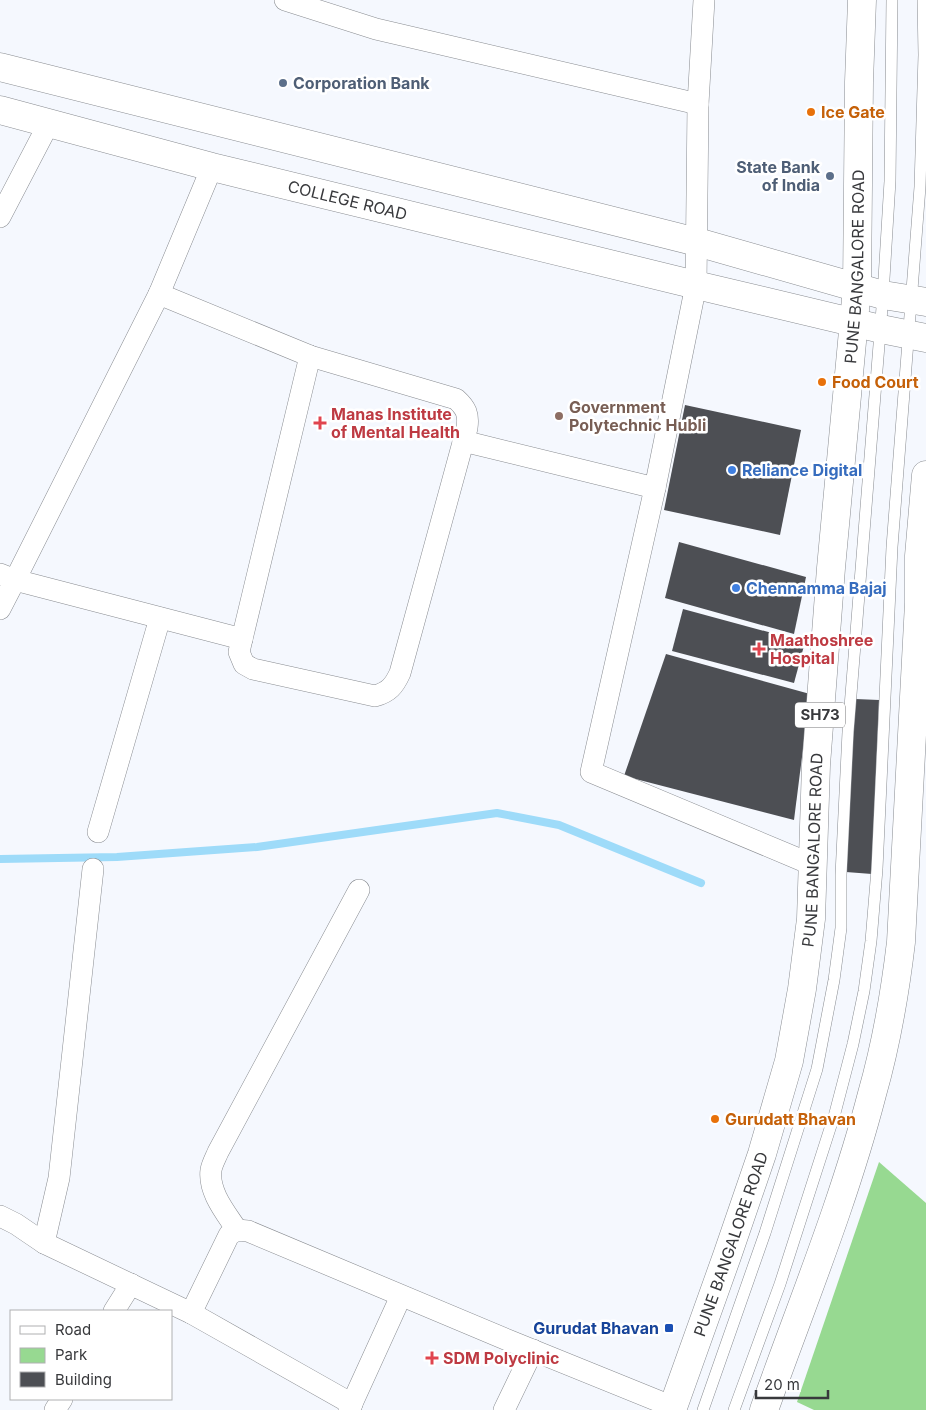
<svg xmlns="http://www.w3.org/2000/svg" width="926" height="1410" viewBox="0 0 926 1410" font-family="Inter,sans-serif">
<rect width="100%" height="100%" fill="#f5f8fe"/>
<!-- green -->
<polygon fill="#97d991" points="879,1162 926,1203 926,1410 814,1410 797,1402"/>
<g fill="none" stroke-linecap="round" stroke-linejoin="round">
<!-- stream -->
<polyline stroke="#9edbf9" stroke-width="8" points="0,859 117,857 257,847 497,813 559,825 701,883"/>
</g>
<!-- building -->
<g fill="#4d4f54">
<polygon points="685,405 801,430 780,535 664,510"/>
<polygon points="679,542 806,577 794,634 665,598"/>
<polygon points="683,609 805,642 794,683 672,651"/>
<polygon points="666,654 810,694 794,820 624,776"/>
<polygon points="855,699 879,700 872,874 846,872"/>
</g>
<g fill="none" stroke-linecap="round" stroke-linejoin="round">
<!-- service casing -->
<g stroke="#898c91" stroke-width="12">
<g id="service">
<polyline points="703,1410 765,1233 817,1069 834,980 841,928 841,875 848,732 883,295 890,181 892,0"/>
<polyline points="734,1410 780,1284 835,1113 853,1044 864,991 871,941 877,869 892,547 920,187 924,55 923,0"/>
</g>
</g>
<!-- minor casing -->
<g stroke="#898c91" stroke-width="22">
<g id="minor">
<polyline points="285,0 376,29 698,104"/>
<polyline points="704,0 698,104 696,285 655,488 591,772 813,865"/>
<polyline points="0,217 49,123"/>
<path d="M 159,294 L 310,356 L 456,399 C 466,408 469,414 467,428 L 400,673 C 394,686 389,692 375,696 L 253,669 L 244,664 L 239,652 L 242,639"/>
<polyline points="463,441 655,488"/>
<polyline points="0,574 15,580 159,294 212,167"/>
<polyline points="0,609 15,580 242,639 310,356"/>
<polyline points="98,832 160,618"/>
<polyline points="0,1216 16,1224 44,1243 191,1313 229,1235 237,1230 248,1231 510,1341 673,1407"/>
<path d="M 237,1230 C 226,1213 208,1192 211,1170 C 212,1164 216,1157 218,1152 L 359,890"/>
<polyline points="44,1243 59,1178 93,869"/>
<polyline points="114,1311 131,1284"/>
<polyline points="191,1313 352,1404"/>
<polyline points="55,1410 62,1399"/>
<polyline points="349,1410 401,1296"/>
<polyline points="504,1410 533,1350"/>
</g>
</g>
<!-- secondary casing -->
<g stroke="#898c91" stroke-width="29">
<g id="secondary">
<polyline points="0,67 697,242 883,295 926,302"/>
<path id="s1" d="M 0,110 L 212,167 L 696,285 L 881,329 L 926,338"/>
</g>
</g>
<!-- primary casing -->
<g stroke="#898c91" stroke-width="29">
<g id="primary">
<path id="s2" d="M 672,1410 L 727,1256 L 762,1154 L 789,1061 L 802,989 L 811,919 L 816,765 L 831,568 L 857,288 L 859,82 L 862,0"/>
<path d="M 764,1410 C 801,1306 844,1202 872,1094 C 886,1045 895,993 901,942 L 919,603 L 919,556 L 926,475"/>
</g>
</g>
<!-- service -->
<use href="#service" stroke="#fff" stroke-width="11"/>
<!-- minor -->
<use href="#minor" stroke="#fff" stroke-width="21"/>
<!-- secondary -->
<use href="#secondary" stroke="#fff" stroke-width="28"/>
<!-- primary -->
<use href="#primary" stroke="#fff" stroke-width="28"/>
</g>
<!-- markers -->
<g fill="#5c6f8a" stroke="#fff" stroke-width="2">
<circle cx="283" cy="83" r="5"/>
<circle cx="830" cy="176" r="5"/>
</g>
<g fill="#e8710a" stroke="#fff" stroke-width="2">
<circle cx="811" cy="112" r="5"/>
<circle cx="822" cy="382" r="5"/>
<circle cx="715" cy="1119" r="5"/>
</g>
<circle fill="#8d6e63" stroke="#fff" stroke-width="2" cx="559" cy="416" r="5"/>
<g fill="#e0444e" stroke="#fff" stroke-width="2">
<path d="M317.5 415.5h5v5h5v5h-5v5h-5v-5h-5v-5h5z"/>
<path d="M756.5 641.5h5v5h5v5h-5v5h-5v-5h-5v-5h5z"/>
<path d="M429.5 1350.5h5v5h5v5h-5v5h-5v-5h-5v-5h5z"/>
</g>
<g fill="#3f7fe0" stroke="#fff" stroke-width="2">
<circle cx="732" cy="470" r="5"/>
<circle cx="736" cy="588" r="5"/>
</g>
<rect fill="#1a4fb4" stroke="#fff" stroke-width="2" x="664" y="1323" width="10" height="10" rx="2.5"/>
<g text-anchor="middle" stroke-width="5" stroke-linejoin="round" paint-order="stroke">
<!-- shield labels -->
<rect fill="#fff" stroke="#747476" stroke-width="1" x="795" y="702.5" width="50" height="25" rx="4"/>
<g font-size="15" font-weight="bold" fill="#38393c">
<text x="820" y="720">SH73</text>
</g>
<!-- service labels -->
<g font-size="16" font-weight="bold" fill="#4e5e75" stroke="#fff" text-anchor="start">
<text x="293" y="89">Corporation Bank</text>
<text x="820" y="173" text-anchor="end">State Bank<tspan x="820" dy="18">of India</tspan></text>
</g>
<!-- food labels -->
<g font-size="16" font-weight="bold" fill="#c56008" stroke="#fff" text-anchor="start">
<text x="821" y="118">Ice Gate</text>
<text x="832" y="388">Food Court</text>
<text x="725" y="1125">Gurudatt Bhavan</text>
</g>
<!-- street labels -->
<g font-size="16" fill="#38393c" stroke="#fff">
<text dy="6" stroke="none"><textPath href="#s1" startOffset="359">COLLEGE ROAD</textPath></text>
<text dy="6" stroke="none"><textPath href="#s2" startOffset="1166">PUNE BANGALORE ROAD</textPath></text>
<text dy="6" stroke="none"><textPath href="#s2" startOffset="581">PUNE BANGALORE ROAD</textPath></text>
<text dy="6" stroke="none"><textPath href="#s2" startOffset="176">PUNE BANGALORE ROAD</textPath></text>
</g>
<!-- education labels -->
<g font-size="16" font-weight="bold" fill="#785e54" stroke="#fff" text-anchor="start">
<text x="569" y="413">Government<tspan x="569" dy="18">Polytechnic Hubli</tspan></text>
</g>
<!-- health labels -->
<g font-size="16" font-weight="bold" fill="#be3a42" stroke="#fff" text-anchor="start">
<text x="331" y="420">Manas Institute<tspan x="331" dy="18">of Mental Health</tspan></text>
<text x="770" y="646">Maathoshree<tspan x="770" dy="18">Hospital</tspan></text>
<text x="443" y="1364">SDM Polyclinic</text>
</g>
<!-- shop labels -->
<g font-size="16" font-weight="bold" fill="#366cbe" stroke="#fff" text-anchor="start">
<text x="742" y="476">Reliance Digital</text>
<text x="746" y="594">Chennamma Bajaj</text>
</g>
<!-- transit labels -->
<g font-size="16" font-weight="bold" fill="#164399" stroke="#fff" text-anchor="end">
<text x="659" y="1334">Gurudat Bhavan</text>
</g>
</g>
<!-- legend -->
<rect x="10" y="1310" width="162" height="90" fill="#ffffff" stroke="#afb0b1"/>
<rect x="20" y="1326" width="25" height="8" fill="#ffffff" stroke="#afb0b1"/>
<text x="55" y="1335" font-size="15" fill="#38393c">Road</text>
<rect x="20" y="1348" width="25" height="15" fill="#97d991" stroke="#afb0b1"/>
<text x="55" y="1360" font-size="15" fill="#38393c">Park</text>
<rect x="20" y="1372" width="25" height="15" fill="#4d4f54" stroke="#afb0b1"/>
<text x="55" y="1385" font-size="15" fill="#38393c">Building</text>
<!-- scale -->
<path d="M756 1390v8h72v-8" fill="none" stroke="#38393c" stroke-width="2.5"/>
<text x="764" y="1390" font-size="15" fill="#38393c" stroke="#ffffff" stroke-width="4" paint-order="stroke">20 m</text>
</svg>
